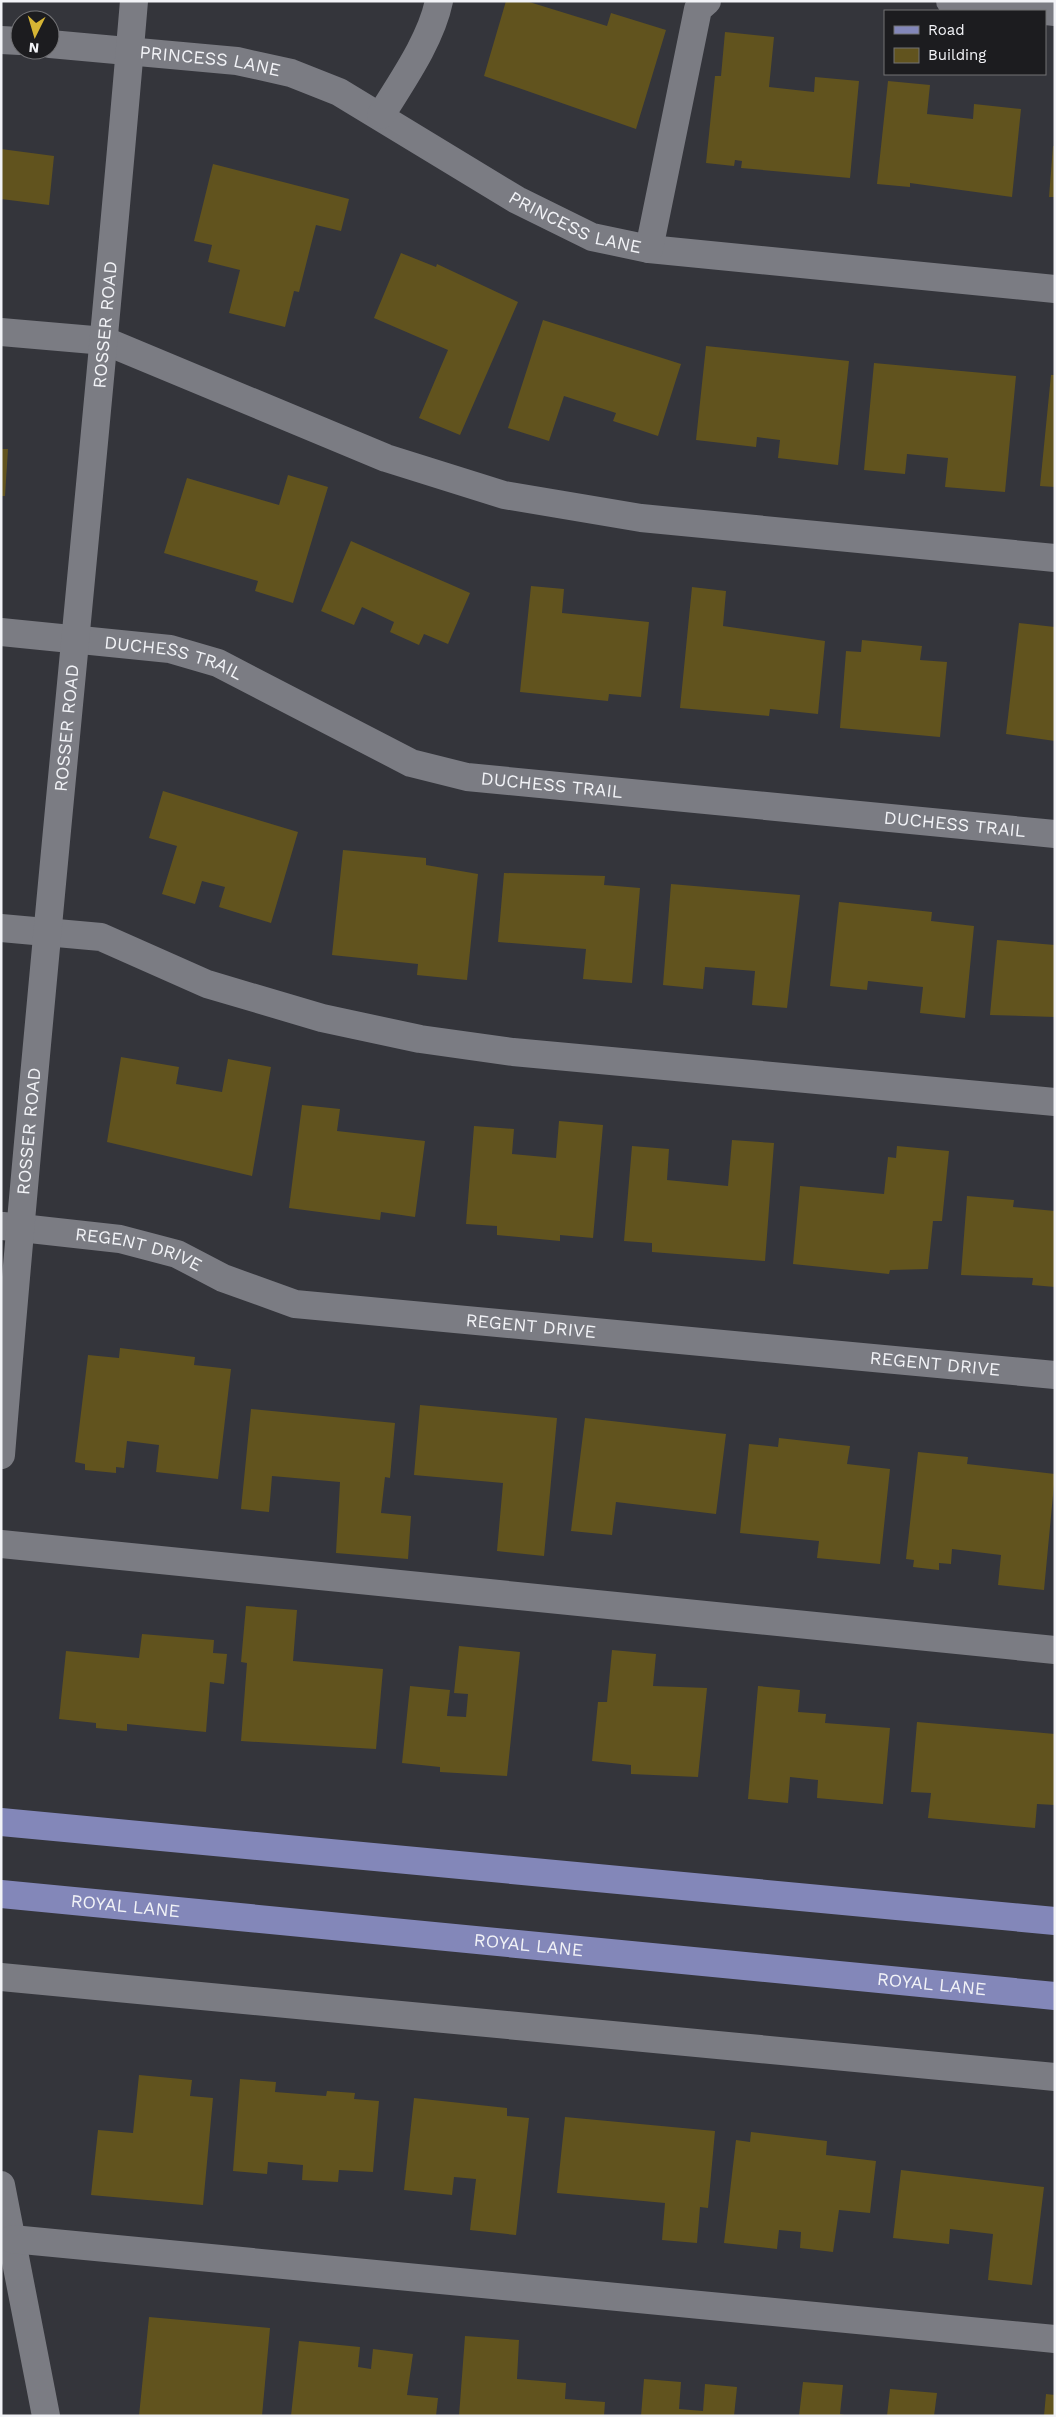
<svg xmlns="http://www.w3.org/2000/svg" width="1056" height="2417" viewBox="0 0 1056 2417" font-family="'Work Sans',sans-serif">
<rect width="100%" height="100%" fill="#34353b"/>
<!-- building -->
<g fill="#61531e">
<polygon points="506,1 526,1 607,26 611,13 666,30 636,129 484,76"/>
<polygon points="725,32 774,37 769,87 814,92 815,77 859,81 850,178 741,168 742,161 735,160 734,166 706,163 715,76 721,76"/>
<polygon points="888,81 930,85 927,114 973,119 974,104 1021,109 1012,197 910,183 910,187 877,184"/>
<polygon points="1053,146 1055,146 1055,197 1049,197"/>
<polygon points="1,149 54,156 49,205 1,199"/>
<polygon points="213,164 349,199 341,231 316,225 299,292 294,291 285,327 229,313 240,270 208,262 212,245 194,241"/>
<polygon points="401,253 436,267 437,264 518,302 460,435 419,418 448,350 374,318"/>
<polygon points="543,320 681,364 658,436 613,421 616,413 564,396 549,441 508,428"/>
<polygon points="706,346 849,361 838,465 778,458 780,440 757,437 756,447 696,440"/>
<polygon points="874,363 1016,376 1005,492 945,487 948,458 907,454 905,474 864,470"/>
<polygon points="1051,375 1055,375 1055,487 1040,486"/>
<polygon points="1,449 8,449 5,496 1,496"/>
<polygon points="288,475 328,487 293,603 255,591 258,581 164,553 187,478 279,505"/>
<polygon points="351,541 470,593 448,644 424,634 419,645 390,632 394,622 362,607 354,625 321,611"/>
<polygon points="531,586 564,589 562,613 649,622 641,697 609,694 608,701 520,692"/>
<polygon points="692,587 726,591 723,626 825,641 818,714 770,709 769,716 680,708"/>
<polygon points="1019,623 1055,627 1055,741 1006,734"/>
<polygon points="862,640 922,646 920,660 947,662 940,737 840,728 846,651 861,652"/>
<polygon points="163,791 298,832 271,923 219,907 225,887 202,881 195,904 162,894 177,846 149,838"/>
<polygon points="343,850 426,858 426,865 478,874 467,980 417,975 418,964 332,955"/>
<polygon points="504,873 605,876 604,885 640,888 632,983 583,979 586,949 498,942"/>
<polygon points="671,884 800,895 787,1008 752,1005 755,971 705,967 703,989 663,985"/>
<polygon points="839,902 932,912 931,921 974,926 965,1018 920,1013 923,987 868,981 867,990 830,986"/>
<polygon points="997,940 1055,945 1055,1017 990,1015"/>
<polygon points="121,1057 179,1067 176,1084 222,1092 228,1059 271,1067 252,1176 107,1142"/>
<polygon points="302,1105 340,1109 337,1131 425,1141 415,1217 381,1212 380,1220 289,1208"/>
<polygon points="559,1121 603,1125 593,1238 560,1235 560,1241 497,1235 497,1226 466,1224 474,1126 514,1129 512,1154 556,1158"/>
<polygon points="732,1140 774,1143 765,1261 652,1252 652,1243 624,1241 632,1146 669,1149 667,1180 728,1186"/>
<polygon points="897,1146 949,1151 942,1221 933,1221 928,1269 890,1270 889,1274 793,1264 800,1186 884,1194 888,1157 896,1158"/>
<polygon points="967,1196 1014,1200 1013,1207 1055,1211 1055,1287 1032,1285 1033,1278 961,1275"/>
<polygon points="120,1348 195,1357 194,1365 231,1369 218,1479 156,1472 159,1445 127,1441 124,1468 116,1467 116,1473 85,1470 85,1464 75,1462 88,1355 119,1358"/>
<polygon points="420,1405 557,1418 544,1556 497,1551 503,1483 414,1475"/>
<polygon points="251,1409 395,1423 390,1478 385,1477 381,1513 411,1516 408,1559 336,1553 340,1482 272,1476 269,1512 241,1509"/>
<polygon points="585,1418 726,1434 716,1514 616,1502 612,1535 571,1531"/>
<polygon points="779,1438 850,1446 847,1464 890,1469 880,1564 817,1558 819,1541 740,1533 749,1444 778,1447"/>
<polygon points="918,1452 968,1457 967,1464 1055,1474 1044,1590 998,1585 1001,1555 952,1549 951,1564 939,1563 939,1570 913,1567 914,1560 906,1559"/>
<polygon points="246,1606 297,1610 293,1661 383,1669 376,1749 241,1741 247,1663 241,1662"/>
<polygon points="142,1634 214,1640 213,1653 227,1654 224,1684 210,1682 206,1732 127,1724 127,1731 96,1728 96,1723 59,1719 66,1651 139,1658"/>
<polygon points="459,1646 520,1652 507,1776 440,1772 440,1767 402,1763 410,1686 450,1690 447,1716 466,1717 468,1694 454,1693"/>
<polygon points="612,1650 656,1654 653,1686 707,1688 698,1777 631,1774 631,1765 592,1761 598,1702 607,1702"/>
<polygon points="758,1686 800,1690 798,1712 826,1714 825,1723 890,1728 883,1804 817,1798 818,1780 790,1777 788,1803 748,1799"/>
<polygon points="917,1722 1055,1734 1055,1805 1037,1804 1035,1828 928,1818 931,1793 911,1792"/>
<polygon points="139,2075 192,2080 190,2096 213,2098 203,2205 91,2195 98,2130 133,2133"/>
<polygon points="240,2079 276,2082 275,2092 326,2096 327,2091 355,2093 354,2099 379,2101 373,2172 339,2170 338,2182 302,2180 303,2165 268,2162 267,2174 233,2171"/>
<polygon points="414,2098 507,2108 507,2116 529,2118 516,2235 470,2230 476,2179 454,2177 452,2195 404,2190"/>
<polygon points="565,2117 715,2131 708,2208 700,2207 697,2243 662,2240 665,2203 557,2193"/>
<polygon points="751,2132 827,2141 826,2155 876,2161 870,2213 839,2210 833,2252 800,2248 801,2232 779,2230 777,2249 724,2243 736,2140 750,2142"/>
<polygon points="901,2170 1044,2187 1032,2285 988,2280 993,2234 950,2229 949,2244 893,2238"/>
<polygon points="149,2317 270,2328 262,2416 139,2416"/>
<polygon points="465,2336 519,2340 517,2379 566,2383 565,2399 605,2402 604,2416 459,2416"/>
<polygon points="299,2341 360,2347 358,2367 371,2369 373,2349 413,2354 407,2395 438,2398 436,2416 291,2416"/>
<polygon points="644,2379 681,2382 679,2409 703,2411 705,2384 737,2387 734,2416 641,2416"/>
<polygon points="803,2382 843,2385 840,2414 849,2416 799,2416"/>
<polygon points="890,2389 937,2393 934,2416 887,2416"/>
<polygon points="1046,2394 1055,2395 1055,2416 1044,2416"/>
</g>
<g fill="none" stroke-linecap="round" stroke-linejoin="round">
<!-- minor -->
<g stroke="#7b7c83" stroke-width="28">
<polyline points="950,1 1055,12"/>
<polyline points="1,40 20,41"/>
<path id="s1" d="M 50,44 L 237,61 L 291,73 L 339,92 L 517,200 L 592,237 L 649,249 L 1055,289"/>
<path d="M 381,115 C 402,81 431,40 439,1"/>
<polyline points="649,249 698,9 707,1"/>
<polyline points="1,332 105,341 386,458 504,495 641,518 1055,558"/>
<path id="s2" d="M 1,632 L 170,649 L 218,663 L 411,763 L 467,777 L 1055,834"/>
<polyline points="1,928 101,937 207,984 322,1018 420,1039 513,1052 1055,1102"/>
<path id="s3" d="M 3,1226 L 120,1239 L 177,1254 L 223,1278 L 295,1304 L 1055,1375"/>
<path id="s4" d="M 1,1455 C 40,970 93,486 134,1"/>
<polyline points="1,1544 1055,1650"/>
<polyline points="1,1977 1055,2077"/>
<polyline points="1,2185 46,2416"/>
<polyline points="12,2239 1055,2339"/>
</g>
<!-- major -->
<g stroke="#8387b9" stroke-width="28">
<polyline points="1,1822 1055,1921"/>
<path id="s5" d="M 1,1894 L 1055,1996"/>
</g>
</g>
<g text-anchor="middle" stroke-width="4" stroke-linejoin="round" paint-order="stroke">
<!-- street labels -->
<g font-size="18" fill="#f2f3f7" stroke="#1c1c1f">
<text dy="6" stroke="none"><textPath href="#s1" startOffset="161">PRINCESS LANE</textPath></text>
<text dy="6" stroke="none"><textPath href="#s1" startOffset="566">PRINCESS LANE</textPath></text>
<text dy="6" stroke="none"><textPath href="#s4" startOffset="1135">ROSSER ROAD</textPath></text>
<text dy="6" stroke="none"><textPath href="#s2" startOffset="175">DUCHESS TRAIL</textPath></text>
<text dy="6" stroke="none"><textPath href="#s4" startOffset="730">ROSSER ROAD</textPath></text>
<text dy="6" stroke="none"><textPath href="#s2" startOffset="580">DUCHESS TRAIL</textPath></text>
<text dy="6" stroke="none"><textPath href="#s2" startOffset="985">DUCHESS TRAIL</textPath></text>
<text dy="6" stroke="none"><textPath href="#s4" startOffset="325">ROSSER ROAD</textPath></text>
<text dy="6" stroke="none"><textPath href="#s3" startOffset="138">REGENT DRIVE</textPath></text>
<text dy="6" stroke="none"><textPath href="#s3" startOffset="542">REGENT DRIVE</textPath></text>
<text dy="6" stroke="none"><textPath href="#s3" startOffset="948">REGENT DRIVE</textPath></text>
<text dy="6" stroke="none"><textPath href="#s5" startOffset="125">ROYAL LANE</textPath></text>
<text dy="6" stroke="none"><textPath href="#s5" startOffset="530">ROYAL LANE</textPath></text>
<text dy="6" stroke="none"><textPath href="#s5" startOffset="935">ROYAL LANE</textPath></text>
</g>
</g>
<!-- border -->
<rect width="1056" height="2417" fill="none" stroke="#f2f3f7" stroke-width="5"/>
<!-- legend -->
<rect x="884" y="10" width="162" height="65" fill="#1c1c1f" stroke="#727275"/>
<rect x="894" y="26" width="25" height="8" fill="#8387b9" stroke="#727275"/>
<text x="928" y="35" font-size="15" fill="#f2f3f7">Road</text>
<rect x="894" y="48" width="25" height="15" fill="#61531e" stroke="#727275"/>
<text x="928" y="60" font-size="15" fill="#f2f3f7">Building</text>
<!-- north arrow -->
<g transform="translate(35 35) rotate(185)"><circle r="24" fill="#1c1c1f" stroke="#727275"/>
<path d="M0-4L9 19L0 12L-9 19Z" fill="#d6b534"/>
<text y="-8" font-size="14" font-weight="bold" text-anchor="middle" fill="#f2f3f7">N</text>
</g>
</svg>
